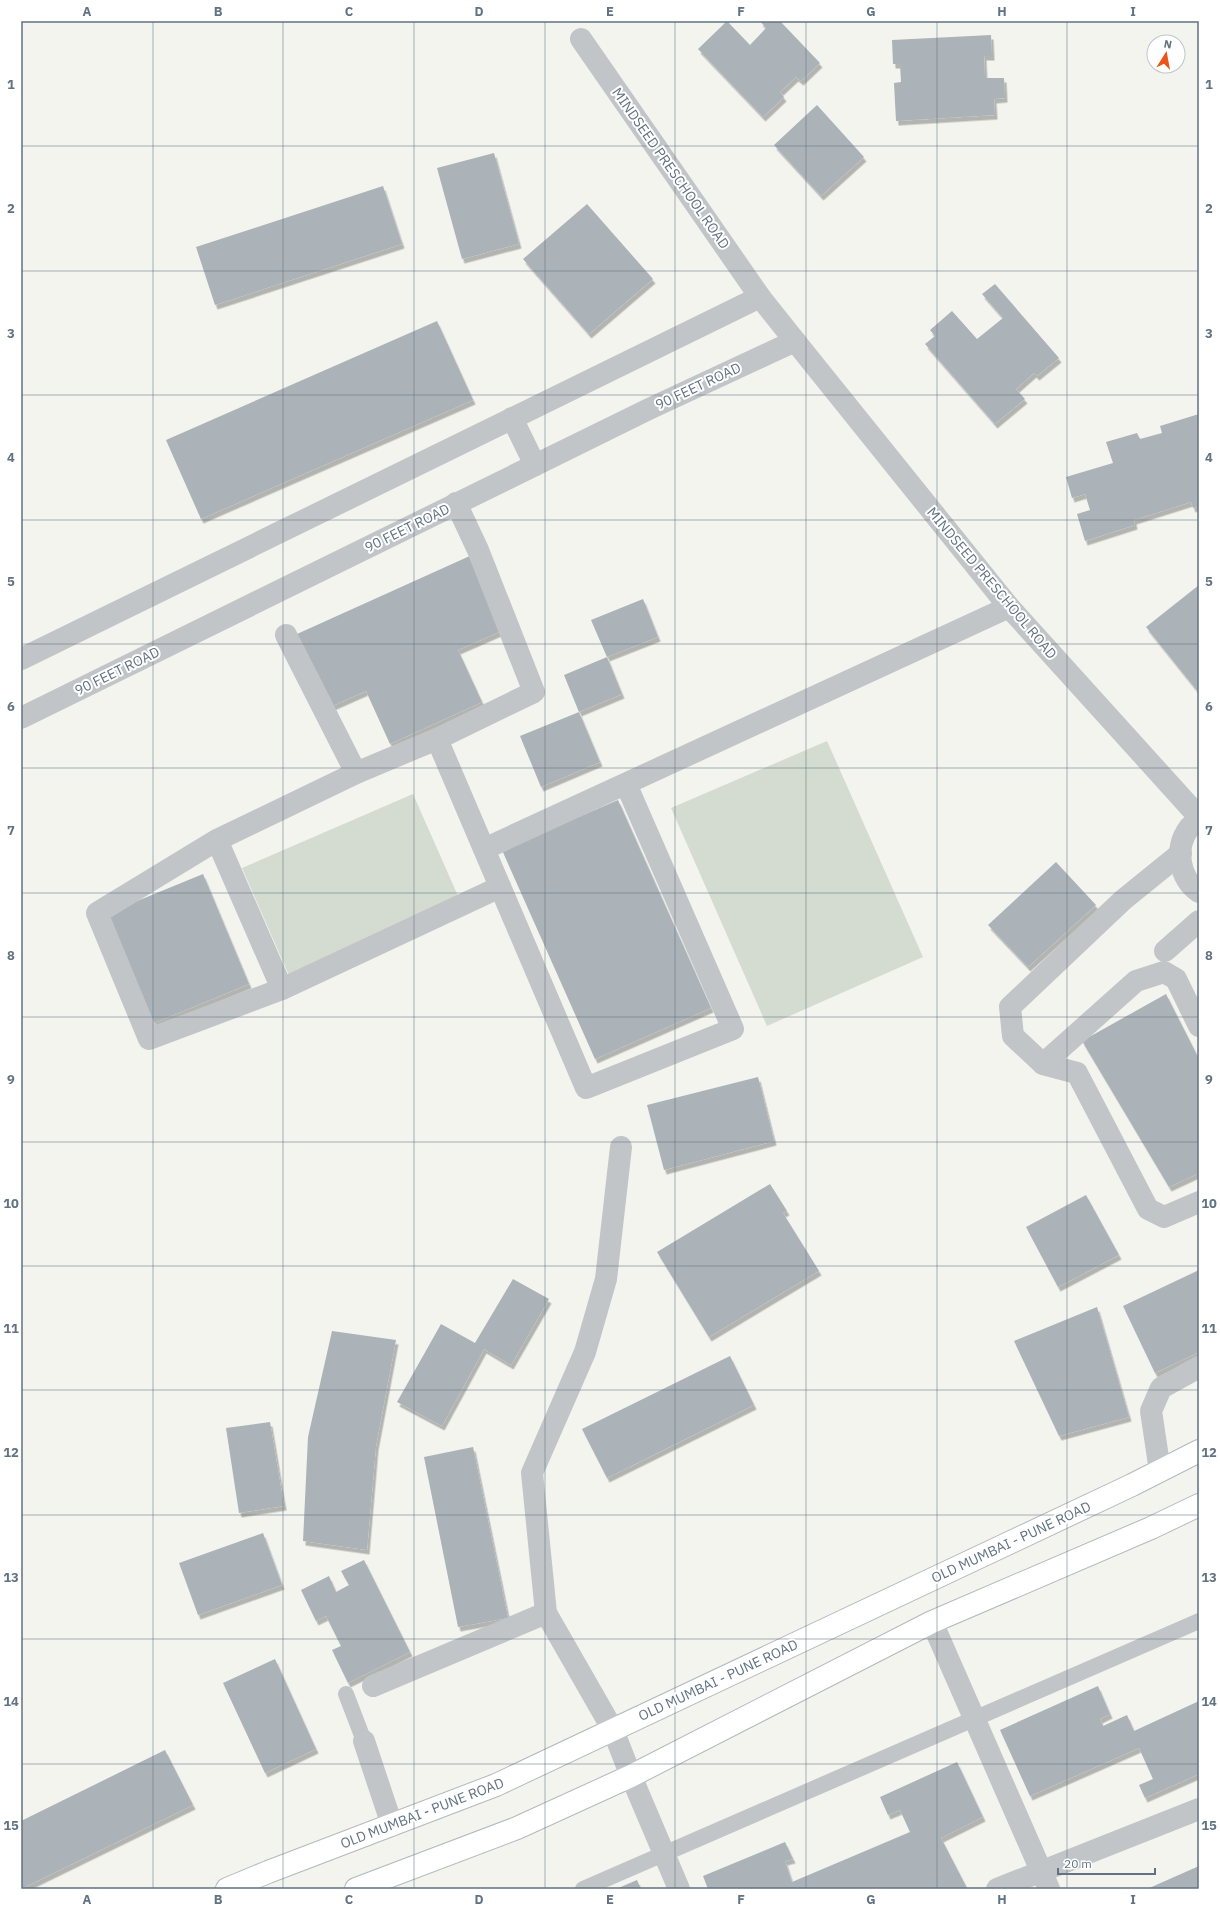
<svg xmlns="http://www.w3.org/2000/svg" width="1220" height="1910" viewBox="0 0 1220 1910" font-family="'IBM Plex Sans',sans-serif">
<defs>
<filter id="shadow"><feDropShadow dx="2.5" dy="4.5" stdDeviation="0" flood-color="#0004"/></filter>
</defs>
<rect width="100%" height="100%" fill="#f4f4ef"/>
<!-- green -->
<g fill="#d4dbd0">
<polygon points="827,741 923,957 767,1026 671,808"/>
<polygon points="413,794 462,905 291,980 242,868"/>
</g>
<!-- building -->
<g fill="#abb2b8" filter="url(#shadow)">
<polygon points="727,21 750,45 766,28 760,21 780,21 820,63 801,81 796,77 780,92 784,97 763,117 698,49"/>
<polygon points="991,35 992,56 984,56 985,78 1004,78 1005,98 994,99 995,115 896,121 894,83 901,82 900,64 893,64 892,40"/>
<polygon points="817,105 864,157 821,196 774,145"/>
<polygon points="494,153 519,244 462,259 437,168"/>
<polygon points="383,186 402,244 215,305 196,247"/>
<polygon points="587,204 653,279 589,334 523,259"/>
<polygon points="995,284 1059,358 1037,376 1034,373 1016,389 1025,399 995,424 925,344 935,336 930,330 952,311 977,339 1003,318 982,294"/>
<polygon points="437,321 473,400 201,519 166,440"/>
<polygon points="1199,414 1199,506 1193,508 1191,502 1134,520 1135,525 1085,541 1077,514 1090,510 1085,494 1072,498 1066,477 1113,463 1106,442 1137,433 1140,439 1162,433 1160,426"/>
<polygon points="472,555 506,629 458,650 482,702 390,744 366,691 330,707 297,634"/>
<polygon points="1199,585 1199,693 1146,627"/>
<polygon points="643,599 658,637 607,657 622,694 579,712 564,675 607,657 591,620"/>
<polygon points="579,712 600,762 541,787 520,736"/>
<polygon points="618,800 711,1008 595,1059 502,850"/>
<polygon points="1056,862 1096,905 1028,967 988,925"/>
<polygon points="203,874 249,984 154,1023 108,913"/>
<polygon points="1166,994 1199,1059 1199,1173 1169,1187 1082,1041"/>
<polygon points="758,1077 774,1141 664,1170 647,1105"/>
<polygon points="770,1184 787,1211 783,1213 819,1271 709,1337 657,1252"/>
<polygon points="1086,1195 1119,1255 1058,1287 1026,1227"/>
<polygon points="1199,1270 1199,1352 1155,1373 1123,1306"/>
<polygon points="513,1279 549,1299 511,1365 484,1349 442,1426 397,1402 441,1324 475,1343"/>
<polygon points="1097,1307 1129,1417 1059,1436 1014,1341"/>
<polygon points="332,1331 396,1340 376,1446 367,1550 303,1541 308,1437"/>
<polygon points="730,1356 754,1405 607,1478 582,1429"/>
<polygon points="270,1422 284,1506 239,1513 226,1428"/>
<polygon points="473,1447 508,1618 458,1627 424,1457"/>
<polygon points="263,1533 282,1585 198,1615 179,1563"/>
<polygon points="364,1560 410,1652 348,1683 332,1650 341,1646 326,1616 316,1621 301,1590 329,1576 336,1592 349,1585 341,1571"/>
<polygon points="275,1659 316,1749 265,1773 223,1683"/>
<polygon points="1098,1686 1110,1714 1100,1719 1103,1726 1127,1715 1134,1731 1199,1701 1199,1774 1145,1798 1139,1785 1153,1779 1139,1748 1030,1796 1000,1730"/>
<polygon points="165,1750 193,1805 21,1889 21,1821"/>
<polygon points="957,1762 983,1817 941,1838 967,1888 708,1889 703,1876 785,1842 793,1859 785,1861 792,1882 910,1832 900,1810 888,1815 880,1797"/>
<polygon points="1199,1866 1199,1889 1147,1889"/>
<polygon points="637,1880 641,1889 616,1889"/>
</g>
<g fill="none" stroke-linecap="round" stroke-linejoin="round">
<!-- secondary casing -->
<g stroke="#b3b8bd" stroke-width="24">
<g id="secondary">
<polyline points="227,1889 268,1872 496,1785 1132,1485 1199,1451"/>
<polyline points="356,1889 517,1828 631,1776 932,1622 1151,1528 1199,1505"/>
</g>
</g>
<!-- lane -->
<g stroke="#c1c5c8" stroke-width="16">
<polyline points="346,1694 364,1741"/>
<polyline points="583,1889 1199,1621"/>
</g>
<!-- street -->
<g stroke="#c1c5c8" stroke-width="22">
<polyline points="581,39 760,297 795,341 1009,607 1199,817"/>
<polyline points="512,418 535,465"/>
<polyline points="286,635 356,773"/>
<polyline points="21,659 760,297"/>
<polyline points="21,718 649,409 795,341"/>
<polyline points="437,739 534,692 478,550 456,503"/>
<path d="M 1199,820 C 1196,822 1191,825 1189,828 C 1174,848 1179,878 1199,892"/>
<polyline points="217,840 282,989 149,1039 97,913 217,840 356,773 437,739 586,1088 733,1029 626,784"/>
<polyline points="484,849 1009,607"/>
<polyline points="1181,853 1123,900 1010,1007 1013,1036 1043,1064 1077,1073 1148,1209 1164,1217 1199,1202"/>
<polyline points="1165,951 1199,921"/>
<polyline points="282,989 500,887"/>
<polyline points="1043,1064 1136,981 1164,972 1176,979 1199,1026"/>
<polyline points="621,1147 606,1279 585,1352 532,1473 546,1613 613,1730 631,1776 679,1889"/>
<polyline points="1160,1471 1151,1411 1161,1388 1199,1367"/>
<polyline points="932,1622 1049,1889"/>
<polyline points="373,1686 546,1613"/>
<polyline points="364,1741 392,1825"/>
<polyline points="997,1889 1199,1809"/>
</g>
<!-- secondary -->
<use href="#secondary" stroke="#fff" stroke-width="22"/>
</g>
<!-- grid -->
<path fill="none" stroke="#617282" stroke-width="1" stroke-opacity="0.55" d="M 153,21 L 153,1889M 283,21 L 283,1889M 414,21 L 414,1889M 545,21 L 545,1889M 675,21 L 675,1889M 806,21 L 806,1889M 937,21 L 937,1889M 1067,21 L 1067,1889M 21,146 L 1199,146M 21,271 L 1199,271M 21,395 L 1199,395M 21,520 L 1199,520M 21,644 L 1199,644M 21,768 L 1199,768M 21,893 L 1199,893M 21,1017 L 1199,1017M 21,1142 L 1199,1142M 21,1266 L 1199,1266M 21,1390 L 1199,1390M 21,1515 L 1199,1515M 21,1639 L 1199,1639M 21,1764 L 1199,1764"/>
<g text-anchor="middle" stroke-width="4" stroke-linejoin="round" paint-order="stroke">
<!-- street labels -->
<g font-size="14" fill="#617282" stroke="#fff">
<text transform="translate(671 168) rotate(55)" y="5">MINDSEED PRESCHOOL ROAD</text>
<text transform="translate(698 386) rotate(-25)" y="5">90 FEET ROAD</text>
<text transform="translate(407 528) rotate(-26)" y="5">90 FEET ROAD</text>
<text transform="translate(992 583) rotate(50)" y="5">MINDSEED PRESCHOOL ROAD</text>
<text transform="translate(117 671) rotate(-26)" y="5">90 FEET ROAD</text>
<text transform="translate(1011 1542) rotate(-25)" y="5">OLD MUMBAI - PUNE ROAD</text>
<text transform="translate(718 1680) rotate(-25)" y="5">OLD MUMBAI - PUNE ROAD</text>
<text transform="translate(422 1813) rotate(-21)" y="5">OLD MUMBAI - PUNE ROAD</text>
</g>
</g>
<!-- border -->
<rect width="1220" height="1910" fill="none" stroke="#ffffff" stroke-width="44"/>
<!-- north arrow -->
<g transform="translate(1166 54) rotate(11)"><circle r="19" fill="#ffffff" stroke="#c0c7cd"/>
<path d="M0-3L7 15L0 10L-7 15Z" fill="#ea5319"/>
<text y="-6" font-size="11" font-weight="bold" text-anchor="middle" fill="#617282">N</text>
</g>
<!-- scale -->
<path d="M1058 1868v6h97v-6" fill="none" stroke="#617282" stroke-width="2"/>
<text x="1064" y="1868" font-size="12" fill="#617282" stroke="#ffffff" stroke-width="3" paint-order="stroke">20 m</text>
<rect x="22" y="22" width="1176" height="1866" fill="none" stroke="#617282" stroke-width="1.5"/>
<g font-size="13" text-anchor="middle" font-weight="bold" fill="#617282">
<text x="87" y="16">A</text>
<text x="218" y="16">B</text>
<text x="349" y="16">C</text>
<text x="479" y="16">D</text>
<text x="610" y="16">E</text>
<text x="741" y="16">F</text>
<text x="871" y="16">G</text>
<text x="1002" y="16">H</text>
<text x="1133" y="16">I</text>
<text x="11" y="89">1</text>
<text x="1209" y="89">1</text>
<text x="11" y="213">2</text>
<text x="1209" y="213">2</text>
<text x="11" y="338">3</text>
<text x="1209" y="338">3</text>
<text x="11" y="462">4</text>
<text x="1209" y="462">4</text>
<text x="11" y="586">5</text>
<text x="1209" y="586">5</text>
<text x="11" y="711">6</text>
<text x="1209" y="711">6</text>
<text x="11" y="835">7</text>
<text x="1209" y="835">7</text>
<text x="11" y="960">8</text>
<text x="1209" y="960">8</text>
<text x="11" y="1084">9</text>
<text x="1209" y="1084">9</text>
<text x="11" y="1208">10</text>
<text x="1209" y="1208">10</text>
<text x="11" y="1333">11</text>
<text x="1209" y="1333">11</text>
<text x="11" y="1457">12</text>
<text x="1209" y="1457">12</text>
<text x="11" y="1582">13</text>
<text x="1209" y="1582">13</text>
<text x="11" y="1706">14</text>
<text x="1209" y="1706">14</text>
<text x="11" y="1830">15</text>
<text x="1209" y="1830">15</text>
<text x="87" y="1904">A</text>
<text x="218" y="1904">B</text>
<text x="349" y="1904">C</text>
<text x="479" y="1904">D</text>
<text x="610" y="1904">E</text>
<text x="741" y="1904">F</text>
<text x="871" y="1904">G</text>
<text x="1002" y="1904">H</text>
<text x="1133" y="1904">I</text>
</g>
</svg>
